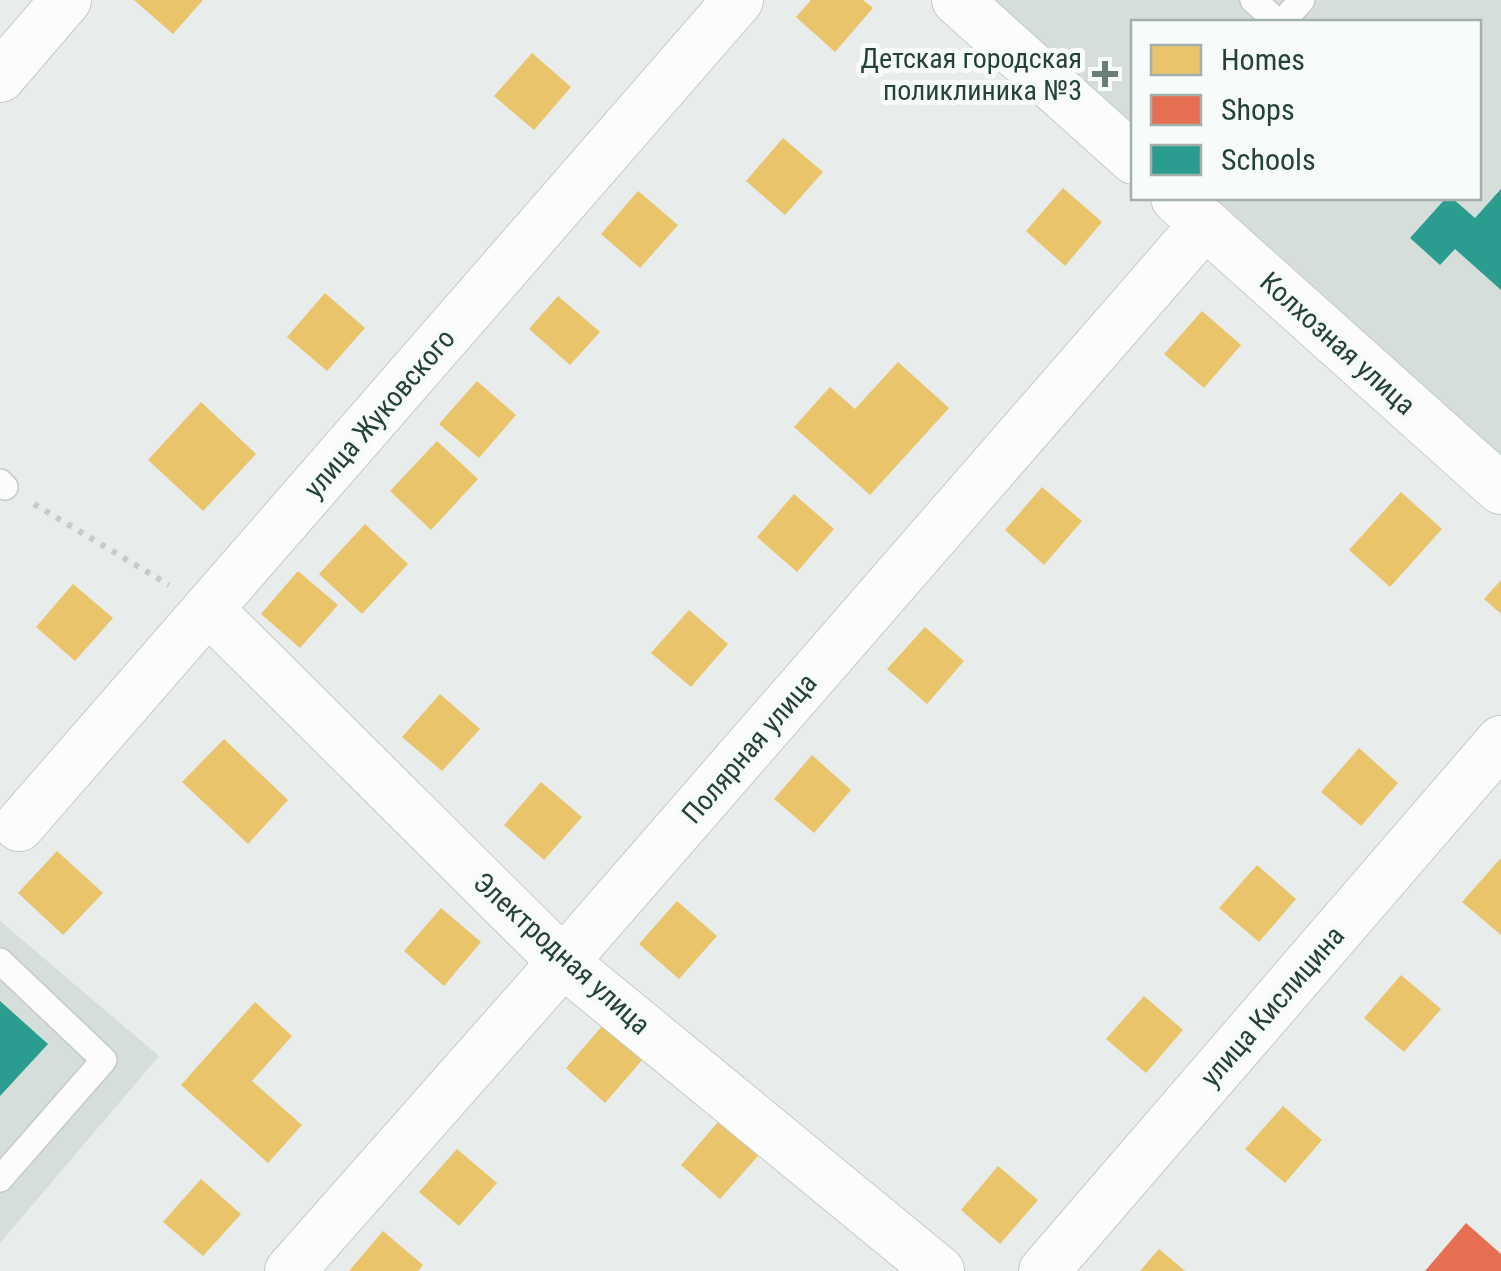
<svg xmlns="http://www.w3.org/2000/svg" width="1501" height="1271" viewBox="0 0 1501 1271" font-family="'Roboto Condensed',sans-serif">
<rect width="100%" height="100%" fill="#e8edeb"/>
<!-- built -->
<g fill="#d6dedb">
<polygon points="992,0 1501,0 1501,456 1215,198 1478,198 1478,22 1134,22 1133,125"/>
<polygon points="0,921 159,1056 0,1243"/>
</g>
<!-- homes -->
<g fill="#e9c46a">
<polygon points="134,0 203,0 173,34"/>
<polygon points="811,0 863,0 873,8 835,52 796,17"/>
<polygon points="532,53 571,87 534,130 494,96"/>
<polygon points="783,138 823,172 785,215 746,181"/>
<polygon points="1063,188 1102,222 1065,266 1026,231"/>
<polygon points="638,191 678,225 640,268 601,234"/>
<polygon points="325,293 365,328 327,371 287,337"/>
<polygon points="558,296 600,332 570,365 529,329"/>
<polygon points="1202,311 1241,345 1204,388 1164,354"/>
<polygon points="898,362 949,408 870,495 794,427 830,387 855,409"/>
<polygon points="477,381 516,415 479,458 439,424"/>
<polygon points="201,402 256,454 203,511 148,460"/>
<polygon points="437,441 478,479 431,530 390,491"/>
<polygon points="1042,487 1082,521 1044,565 1005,530"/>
<polygon points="1401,492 1442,529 1390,587 1349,550"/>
<polygon points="794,494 834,529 797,572 757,537"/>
<polygon points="365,524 408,564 362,614 319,574"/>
<polygon points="298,571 338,605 300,648 261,614"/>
<polygon points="1501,580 1501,614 1484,599"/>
<polygon points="73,584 113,618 75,661 36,627"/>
<polygon points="689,610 728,644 691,687 651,653"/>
<polygon points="925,627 964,661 927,704 887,669"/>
<polygon points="440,694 480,729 442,771 402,737"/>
<polygon points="224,739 288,800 248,844 182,782"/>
<polygon points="1359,748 1398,783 1361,826 1321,792"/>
<polygon points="812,755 851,790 814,833 774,799"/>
<polygon points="541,782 582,817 544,860 504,825"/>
<polygon points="57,851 103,893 63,935 18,893"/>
<polygon points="1501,858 1501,935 1462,902"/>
<polygon points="1257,865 1296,899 1259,942 1219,908"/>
<polygon points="677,901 717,936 679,979 639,944"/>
<polygon points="441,908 481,942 444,986 404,951"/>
<polygon points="1401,975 1441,1009 1404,1052 1364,1018"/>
<polygon points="1144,996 1183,1030 1146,1073 1106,1039"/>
<polygon points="255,1002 292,1036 252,1081 302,1125 268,1163 181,1085"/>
<polygon points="603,1025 643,1059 605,1103 566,1068"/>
<polygon points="1283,1106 1322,1140 1285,1183 1245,1149"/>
<polygon points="718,1122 758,1156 720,1199 681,1165"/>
<polygon points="457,1149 497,1183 459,1226 419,1192"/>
<polygon points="998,1166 1038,1200 1000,1244 961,1210"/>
<polygon points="201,1179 241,1214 203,1256 163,1222"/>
<polygon points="383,1231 423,1265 418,1271 349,1271"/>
<polygon points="1159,1249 1185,1271 1140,1271"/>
</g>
<!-- shops -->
<polygon fill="#e76f51" points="1466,1223 1501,1254 1501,1271 1425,1271"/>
<!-- schools -->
<g fill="#2a9d8f">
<polygon points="1501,189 1501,290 1455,249 1440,265 1410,238 1446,198 1452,198 1475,218"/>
<polygon points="0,1001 48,1044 0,1096"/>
</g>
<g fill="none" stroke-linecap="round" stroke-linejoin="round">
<!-- lane casing -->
<g stroke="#c5cac8" stroke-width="28">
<g id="lane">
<polyline points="1253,0 1278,22"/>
<polyline points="1282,22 1302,0"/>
<polyline points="0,482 5,487"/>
<polyline points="0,961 104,1060 0,1179"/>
</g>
</g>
<!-- street casing -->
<g stroke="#c5cac8" stroke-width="52">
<g id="street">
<polyline points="957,0 1134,159"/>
<polyline points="0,77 66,0"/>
<polyline points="1176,198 1501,489"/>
<polyline points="208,609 563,962 939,1271"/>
<polyline points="19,826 738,0"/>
<polyline points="290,1271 563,962 1205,224"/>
<polyline points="1044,1271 1501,741"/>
</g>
</g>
<!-- path -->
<polyline stroke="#c3ccca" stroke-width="6" stroke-dasharray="5 8" stroke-linecap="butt" points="34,504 169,585"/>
<!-- lane -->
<use href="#lane" stroke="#fcfcfc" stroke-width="25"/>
<!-- street -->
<use href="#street" stroke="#fcfcfc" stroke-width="50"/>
</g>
<!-- markers -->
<path fill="#697e78" stroke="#f7fbf9" stroke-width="4" d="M1100 59h10v10h10v10h-10v10h-10v-10h-10v-10h10z"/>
<g text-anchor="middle" stroke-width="10" stroke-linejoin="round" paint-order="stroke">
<!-- poi labels -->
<g font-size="28" fill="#24423a" stroke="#f7fbf9" text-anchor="end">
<text x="1082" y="68">Детская городская<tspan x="1082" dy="32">поликлиника №3</tspan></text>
</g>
<!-- street labels -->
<g font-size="28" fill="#24423a" stroke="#f7fbf9">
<text transform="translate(1338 343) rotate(42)" y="10">Колхозная улица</text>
<text transform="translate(379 413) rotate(-49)" y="10">улица Жуковского</text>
<text transform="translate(749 748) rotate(-49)" y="10">Полярная улица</text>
<text transform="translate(562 953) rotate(42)" y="10">Электродная улица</text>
<text transform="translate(1272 1006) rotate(-49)" y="10">улица Кислицина</text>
</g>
</g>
<!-- legend -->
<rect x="1131" y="20" width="350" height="180" fill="#f7fbf9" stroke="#a3b1ad" stroke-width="2.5"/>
<rect x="1151" y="45" width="50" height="30" fill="#e9c46a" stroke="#a3b1ad" stroke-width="2.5"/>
<text x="1221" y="70" font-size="30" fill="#24423a">Homes</text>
<rect x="1151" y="95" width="50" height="30" fill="#e76f51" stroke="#a3b1ad" stroke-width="2.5"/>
<text x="1221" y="120" font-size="30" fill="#24423a">Shops</text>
<rect x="1151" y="145" width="50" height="30" fill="#2a9d8f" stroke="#a3b1ad" stroke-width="2.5"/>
<text x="1221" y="170" font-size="30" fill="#24423a">Schools</text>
</svg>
